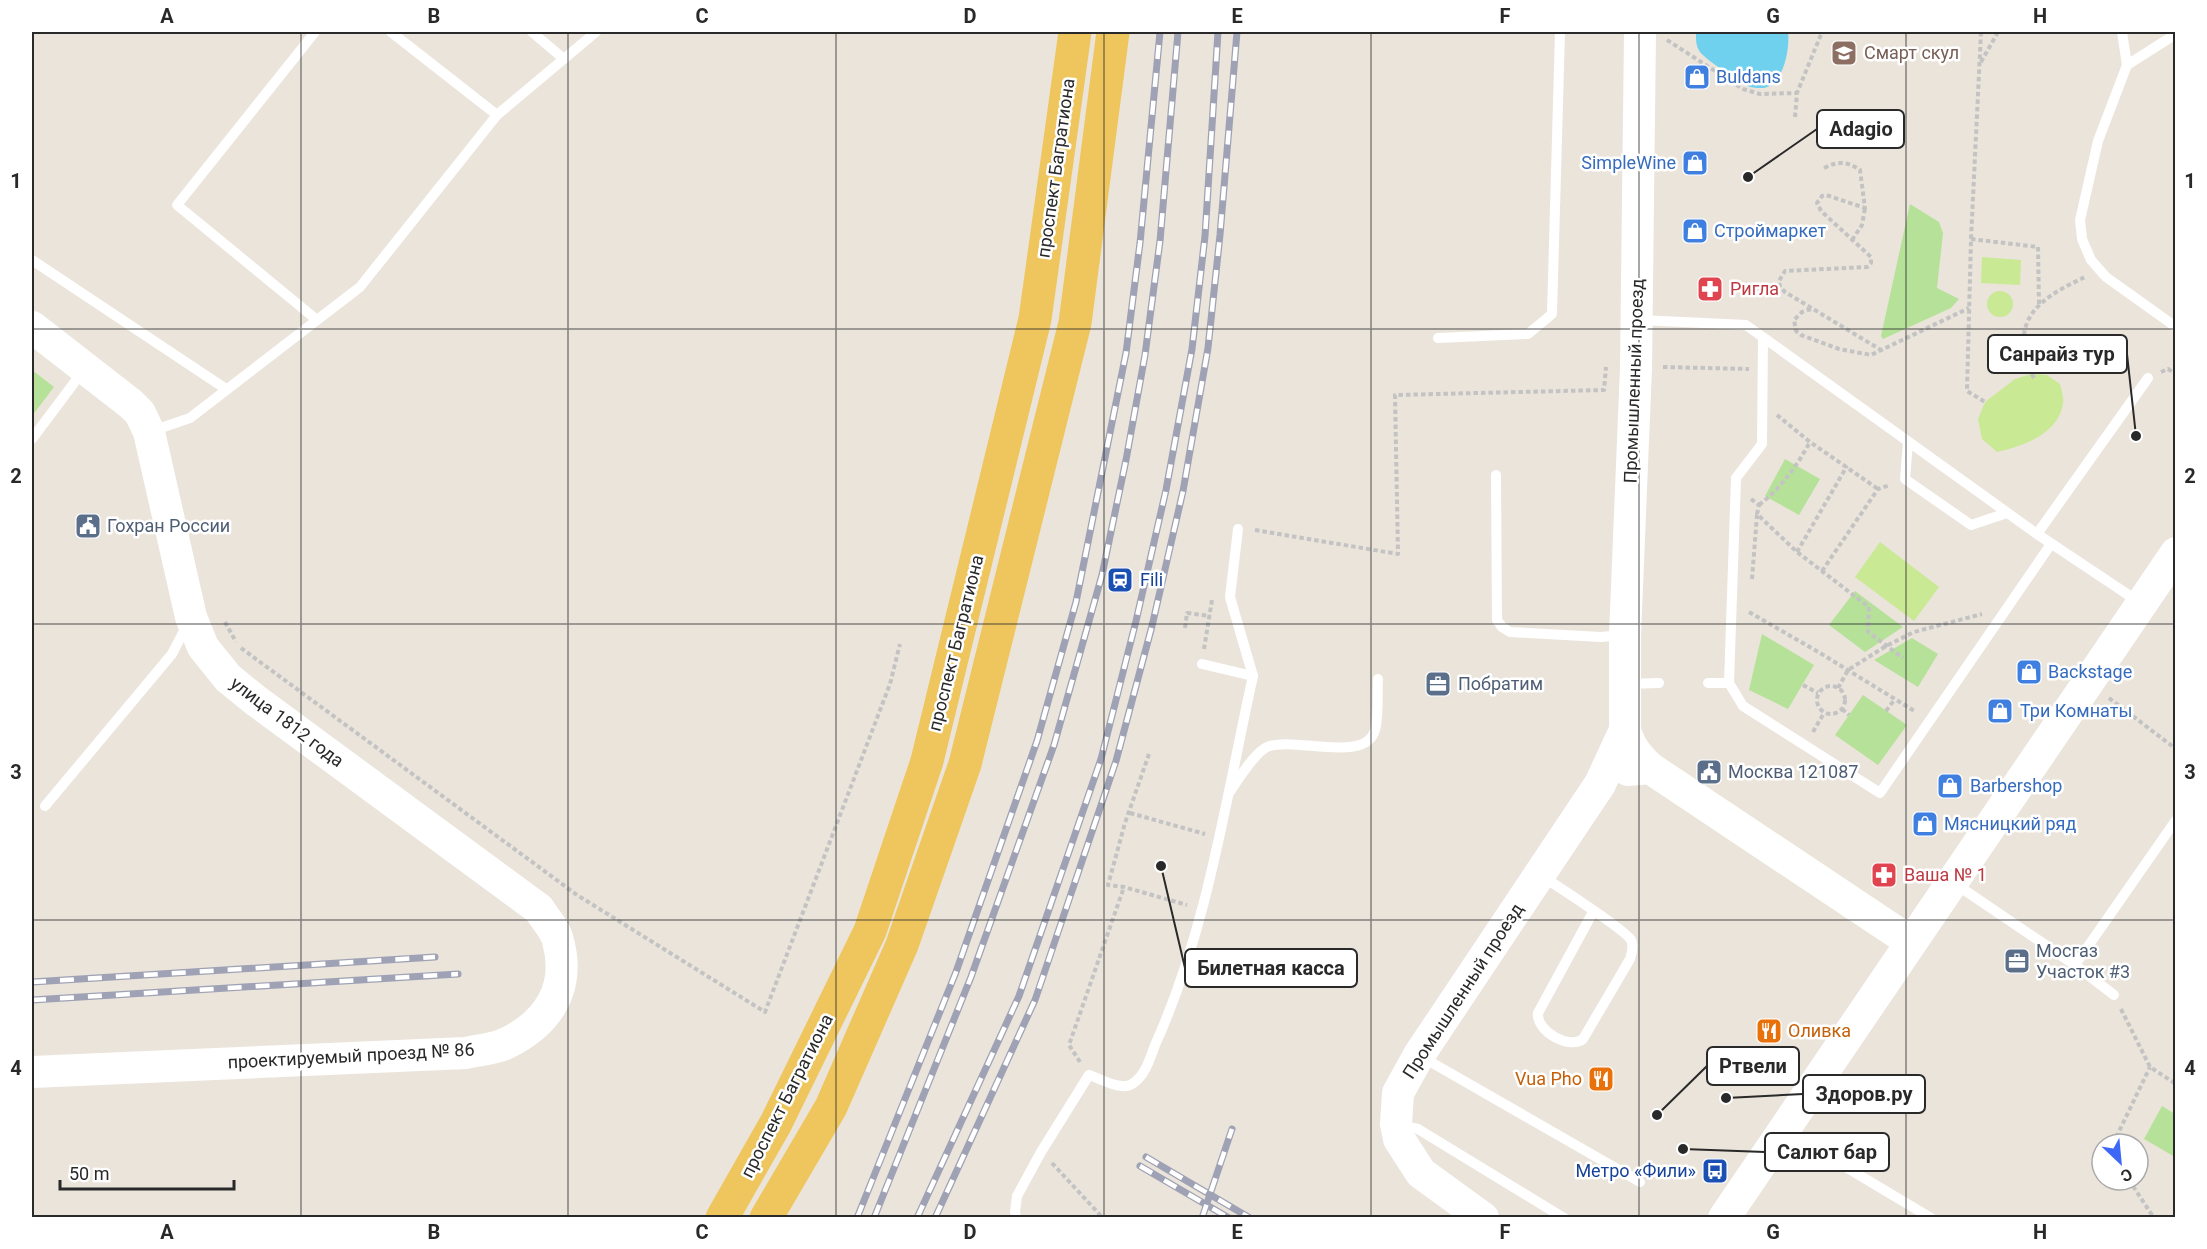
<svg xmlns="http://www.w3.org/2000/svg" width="2207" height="1249" viewBox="0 0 2207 1249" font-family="Roboto,sans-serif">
<rect width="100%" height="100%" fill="#ebe4db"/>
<!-- green -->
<g fill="#b5e298">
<polygon points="1910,204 1939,222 1943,233 1937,288 1959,299 1951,308 1883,339 1881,336"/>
<polygon points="32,370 54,387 32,416"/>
<polygon points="1785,459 1820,479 1799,515 1765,496"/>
<polygon points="1855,591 1903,627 1865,652 1829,625"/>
<polygon points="1762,634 1814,665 1788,709 1749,690"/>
<polygon points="1912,638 1938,654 1918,687 1874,660"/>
<polygon points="1863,695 1907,725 1878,765 1835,735"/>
<polygon points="2162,1106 2175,1114 2175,1157 2144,1139"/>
</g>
<!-- pitch -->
<g fill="#c9e994">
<polygon points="1982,257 2021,260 2020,285 1981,283"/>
<circle cx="2000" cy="304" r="13"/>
<path d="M 2031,374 L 2047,375 L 2060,384 C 2061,389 2064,397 2063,403 C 2059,434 2023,446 1997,452 L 1982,439 L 1978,419 L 1985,402 L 2015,379 Z"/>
<polygon points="1880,542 1939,587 1914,621 1855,577"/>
</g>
<!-- water -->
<path fill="#6fd1ed" d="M 1698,32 L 1788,32 C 1790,48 1784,84 1764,88 C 1760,88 1754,88 1750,87 C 1740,82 1706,60 1700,52 C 1696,46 1696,41 1696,34 Z"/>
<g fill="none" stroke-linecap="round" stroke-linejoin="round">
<!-- path -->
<g stroke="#c3c3c3" stroke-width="4" stroke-dasharray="4.5 3" stroke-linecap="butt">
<polyline points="1981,32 1971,239 1967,391 1985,402"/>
<polyline points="1667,40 1743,89 1760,94 1797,93"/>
<polyline points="1981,62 1998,32"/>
<polyline points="1795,117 1797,93 1822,32"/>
<path d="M 1824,168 C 1838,161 1847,161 1860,170 L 1865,208 L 1826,195 L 1822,196 L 1817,203 L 1821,211 L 1871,257 L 1871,263 L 1867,267 L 1785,271 L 1779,281 L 1780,287 L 1785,292 L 1881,350"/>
<polyline points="1971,239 2038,247 2039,304"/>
<polyline points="1852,240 1862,225 1865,208"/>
<polyline points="1811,309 1802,312 1794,320 1796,331 1801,335 1839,349 1871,355 1969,308"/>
<polyline points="1663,367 1749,369"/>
<polyline points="2161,372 2168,369 2176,374"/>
<path d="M 2034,378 C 2028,368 2025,357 2024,346 C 2020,308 2056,291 2085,277"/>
<polyline points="1777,415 1810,442 1878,489"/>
<polyline points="1751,499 1759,505 1757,514 1797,552 1869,607 1868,632 1903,658"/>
<path d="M 1759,505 C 1782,487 1796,467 1810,442"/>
<polyline points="1255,530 1398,554 1395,395 1604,390 1606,367"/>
<polyline points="1797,552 1847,466"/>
<polyline points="1822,571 1878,489 1890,485"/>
<polyline points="1752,579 1757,515"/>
<polyline points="1749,612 1820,653 1916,712"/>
<polyline points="225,622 236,642"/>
<polyline points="1185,628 1187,613 1210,616"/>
<polyline points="241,648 577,895 765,1012 890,684 900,644"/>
<polyline points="1204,649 1212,600"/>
<polyline points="1803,685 1818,693"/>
<circle cx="1831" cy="700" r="14"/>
<polyline points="1838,688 1848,670 1886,646 1914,632 1982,614"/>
<polyline points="2109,698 2176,749"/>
<polyline points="1842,709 1849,715"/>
<polyline points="1886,711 1895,699"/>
<polyline points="1813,732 1824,713"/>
<polyline points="1149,754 1125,823 1108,885 1124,887 1187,905"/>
<polyline points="1130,813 1205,834"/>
<polyline points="2121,1009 2150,1067 2176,1084"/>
<polyline points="1080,1062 1069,1045 1124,887"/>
<polyline points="2113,1144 2150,1067"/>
<polyline points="1052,1163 1103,1218"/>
<polyline points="2129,1180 2154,1218"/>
</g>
<!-- lane -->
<g stroke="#fff" stroke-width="10">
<polyline points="315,32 177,205 317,320"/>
<polyline points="391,32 497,115"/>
<polyline points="532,32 564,59"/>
<polyline points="2122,32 2127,65 2098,141 2080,220 2082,239 2091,260 2106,277 2176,327"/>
<polyline points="2127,65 2176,34"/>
<polyline points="32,260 226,389"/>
<polyline points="1640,320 1746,325 2037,534 2139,602"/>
<polyline points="1438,338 1528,334 1552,314 1560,32"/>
<polyline points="1763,338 1762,444 1736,478 1729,683 1743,706 1880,793 2051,544"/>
<polyline points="152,431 190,418 360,287 497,115 596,32"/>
<polyline points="32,439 83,371"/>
<polyline points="1908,442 1905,479 1971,525 2007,513"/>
<polyline points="1496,475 1497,620 1502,627 1510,632 1601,637 1622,635"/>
<polyline points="1238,529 1230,597 1253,676"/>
<polyline points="2037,534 2148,378"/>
<polyline points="1708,683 1729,683"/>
<polyline points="1626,684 1659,683"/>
<path d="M 1229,793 C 1238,780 1254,753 1267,747 C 1293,736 1366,764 1375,730 C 1379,716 1377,694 1378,679"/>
<polyline points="45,806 172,654 187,625"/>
<path d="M 1542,876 C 1557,886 1626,930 1631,940 C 1634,946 1632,953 1630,959 L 1583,1039 C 1569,1050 1536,1031 1538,1013 L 1593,912"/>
<polyline points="1954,883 2075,965 2114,995"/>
<polyline points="2075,965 2176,820"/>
<polyline points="1422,1057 1640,1182"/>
<polyline points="1400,1125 1418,1129 1564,1218"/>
<polyline points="1787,1132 1931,1218"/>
<path d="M 1016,1218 L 1015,1212 L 1017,1196 L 1041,1152 L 1089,1075 C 1101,1079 1121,1091 1132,1084 C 1145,1076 1150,1059 1155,1045 C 1207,931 1226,798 1253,676 L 1202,664"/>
</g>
<!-- secondary -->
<g stroke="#fff" stroke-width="32">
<path d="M 1640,32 L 1636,368 L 1625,635 L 1625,730 C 1630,747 1637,756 1650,768"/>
<path d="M 32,327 L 131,404 L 140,413 L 149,432 L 191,617 L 203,647 L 228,678 L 255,700 L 539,909 C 545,919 556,930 558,941 C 571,988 548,1023 507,1043 C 495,1049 479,1050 466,1053 L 32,1072"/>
<polyline points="1628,770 1650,768 1911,942"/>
<polyline points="1483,1218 1421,1173 1399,1139 1396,1124 1398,1093 1419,1055 1600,784 1625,730"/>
<polyline points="1724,1218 2176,553"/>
</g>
<!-- primary -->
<g stroke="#eec65d" stroke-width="33">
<polyline points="722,1218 776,1123 870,931 927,761 1035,319 1075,32"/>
<polyline points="766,1218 831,1107 902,945 965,764 1075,323 1113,32"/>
</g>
<!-- rail casing -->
<g stroke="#9ea2b4" stroke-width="7">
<g id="rail">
<polyline points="32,982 435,957"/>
<polyline points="32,1000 458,974"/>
<polyline points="1146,1157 1250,1218"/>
<polyline points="1140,1166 1229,1218"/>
<polyline points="857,1218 956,972 1037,741 1076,602 1126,353 1140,243 1160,32"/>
<polyline points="874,1218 971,977 1054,745 1102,575 1126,460 1145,355 1160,241 1178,32"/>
<polyline points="917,1218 1019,996 1101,759 1136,621 1166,490 1192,349 1205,236 1218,32"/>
<polyline points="935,1218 1035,1000 1116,761 1152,626 1183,491 1208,348 1220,235 1237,32"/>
<polyline points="1202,1218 1232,1129"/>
</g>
</g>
<!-- rail -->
<use href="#rail" stroke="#fff" stroke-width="4.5" stroke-dasharray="14" stroke-linecap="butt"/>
</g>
<!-- grid -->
<path fill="none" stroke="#292929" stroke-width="1.5" stroke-opacity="0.55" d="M 301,32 L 301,1218M 568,32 L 568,1218M 836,32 L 836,1218M 1104,32 L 1104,1218M 1371,32 L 1371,1218M 1639,32 L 1639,1218M 1906,32 L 1906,1218M 32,329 L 2176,329M 32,624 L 2176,624M 32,920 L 2176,920"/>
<!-- icons -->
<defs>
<g id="school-square" transform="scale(1.35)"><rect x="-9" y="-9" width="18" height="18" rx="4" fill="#8d6e63" stroke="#fff"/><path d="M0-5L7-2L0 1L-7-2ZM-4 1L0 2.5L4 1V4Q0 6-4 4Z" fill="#fff"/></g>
<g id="shop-square" transform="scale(1.35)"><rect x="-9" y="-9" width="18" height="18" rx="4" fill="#3f7fe0" stroke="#fff"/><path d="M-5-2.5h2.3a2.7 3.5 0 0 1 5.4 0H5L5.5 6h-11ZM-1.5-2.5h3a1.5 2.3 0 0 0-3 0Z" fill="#fff"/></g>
<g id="pharmacy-square" transform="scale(1.35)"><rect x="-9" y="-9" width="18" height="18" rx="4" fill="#e0444e" stroke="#fff"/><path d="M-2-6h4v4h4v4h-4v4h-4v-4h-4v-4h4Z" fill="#fff"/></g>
<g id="civic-square" transform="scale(1.35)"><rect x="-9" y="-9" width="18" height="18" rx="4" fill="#5c6f8a" stroke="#fff"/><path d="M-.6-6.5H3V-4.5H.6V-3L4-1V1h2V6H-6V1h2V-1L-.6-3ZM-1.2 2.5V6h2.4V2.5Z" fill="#fff"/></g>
<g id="station-square" transform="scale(1.35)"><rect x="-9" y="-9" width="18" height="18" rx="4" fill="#1a4fb4" stroke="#fff"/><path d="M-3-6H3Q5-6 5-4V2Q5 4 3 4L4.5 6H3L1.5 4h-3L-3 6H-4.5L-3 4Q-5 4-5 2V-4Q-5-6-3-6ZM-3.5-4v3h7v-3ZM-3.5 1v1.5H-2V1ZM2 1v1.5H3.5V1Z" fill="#fff"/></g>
<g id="office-square" transform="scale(1.35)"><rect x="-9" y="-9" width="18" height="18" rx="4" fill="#5c6f8a" stroke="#fff"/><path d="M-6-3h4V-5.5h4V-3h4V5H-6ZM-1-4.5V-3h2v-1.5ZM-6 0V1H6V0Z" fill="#fff"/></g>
<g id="restaurant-square" transform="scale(1.35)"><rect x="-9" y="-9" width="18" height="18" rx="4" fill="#e8710a" stroke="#fff"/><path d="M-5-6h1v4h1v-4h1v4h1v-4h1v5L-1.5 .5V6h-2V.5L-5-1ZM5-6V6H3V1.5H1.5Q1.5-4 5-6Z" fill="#fff"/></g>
<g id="bus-square" transform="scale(1.35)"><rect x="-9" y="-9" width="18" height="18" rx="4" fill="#1a4fb4" stroke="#fff"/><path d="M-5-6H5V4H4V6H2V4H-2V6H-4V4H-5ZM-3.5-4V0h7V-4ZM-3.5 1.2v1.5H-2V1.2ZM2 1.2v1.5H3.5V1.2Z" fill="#fff"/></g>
</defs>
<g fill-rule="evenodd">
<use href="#school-square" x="1844" y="53"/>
<use href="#shop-square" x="1697" y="77"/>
<use href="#shop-square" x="1695" y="163"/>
<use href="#shop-square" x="1695" y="231"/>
<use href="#pharmacy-square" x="1710" y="289"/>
<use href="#civic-square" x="88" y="526"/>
<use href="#station-square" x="1120" y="580"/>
<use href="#shop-square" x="2029" y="672"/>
<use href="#office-square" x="1438" y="684"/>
<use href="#shop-square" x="2000" y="711"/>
<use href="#civic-square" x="1709" y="772"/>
<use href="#shop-square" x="1950" y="786"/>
<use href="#shop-square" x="1925" y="824"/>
<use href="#pharmacy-square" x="1884" y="875"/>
<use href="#office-square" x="2017" y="961"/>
<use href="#restaurant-square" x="1769" y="1031"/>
<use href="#restaurant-square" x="1601" y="1079"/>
<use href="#bus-square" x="1715" y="1171"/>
</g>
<g text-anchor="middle" stroke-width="5" stroke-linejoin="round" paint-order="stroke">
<!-- education labels -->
<g font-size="18" fill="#785e54" stroke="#fff" text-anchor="start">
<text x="1864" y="59">Смарт скул</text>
</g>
<!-- shop labels -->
<g font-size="18" fill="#366cbe" stroke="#fff" text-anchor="start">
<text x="1716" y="83">Buldans</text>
<text x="1676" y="169" text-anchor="end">SimpleWine</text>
<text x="1714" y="237">Строймаркет</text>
<text x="2048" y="678">Backstage</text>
<text x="2020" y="717">Три Комнаты</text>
<text x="1970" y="792">Barbershop</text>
<text x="1944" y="830">Мясницкий ряд</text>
</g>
<!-- street labels -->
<g font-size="18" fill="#292929" stroke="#fff">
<text transform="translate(1056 168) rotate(-82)" y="6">проспект Багратиона</text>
<text transform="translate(1634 381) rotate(-88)" y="6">Промышленный проезд</text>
<text transform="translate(956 643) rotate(-76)" y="6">проспект Багратиона</text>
<text transform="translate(287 722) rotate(37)" y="6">улица 1812 года</text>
<text transform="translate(1463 991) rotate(-57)" y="6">Промышленный проезд</text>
<text transform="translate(351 1056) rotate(-3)" y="6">проектируемый проезд № 86</text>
<text transform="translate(787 1096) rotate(-63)" y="6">проспект Багратиона</text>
</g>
<!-- health labels -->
<g font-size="18" fill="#be3a42" stroke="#fff" text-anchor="start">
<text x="1730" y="295">Ригла</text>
<text x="1904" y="881">Ваша № 1</text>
</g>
<!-- service labels -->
<g font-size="18" fill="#4e5e75" stroke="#fff" text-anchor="start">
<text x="107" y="532">Гохран России</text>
<text x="1458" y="690">Побратим</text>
<text x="1728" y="778">Москва 121087</text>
<text x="2036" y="957">Мосгаз<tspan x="2036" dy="21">Участок #3</tspan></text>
</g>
<!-- transit labels -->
<g font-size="18" fill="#164399" stroke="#fff" text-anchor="start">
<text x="1140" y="586">Fili</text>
<text x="1696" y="1177" text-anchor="end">Метро «Фили»</text>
</g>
<!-- food labels -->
<g font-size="18" fill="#c56008" stroke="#fff" text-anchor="start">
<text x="1788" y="1037">Оливка</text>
<text x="1582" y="1085" text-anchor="end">Vua Pho</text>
</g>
</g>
<!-- callouts -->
<path fill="none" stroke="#292929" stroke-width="2" d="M1748 177L1817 129M2136 436L2127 354M1161 866L1185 968M1657 1115L1707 1066M1726 1098L1803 1094M1683 1149L1765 1152"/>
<g fill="#292929" stroke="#fff" stroke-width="2">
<circle cx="1748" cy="177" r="6"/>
<circle cx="2136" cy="436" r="6"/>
<circle cx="1161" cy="866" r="6"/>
<circle cx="1657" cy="1115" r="6"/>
<circle cx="1726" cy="1098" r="6"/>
<circle cx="1683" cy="1149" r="6"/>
</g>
<g fill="#fff" stroke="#292929" stroke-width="2">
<rect x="1817" y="110" width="87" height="38" rx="6"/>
<rect x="1988" y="335" width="139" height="38" rx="6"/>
<rect x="1185" y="949" width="172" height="38" rx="6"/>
<rect x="1707" y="1047" width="92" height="38" rx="6"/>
<rect x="1803" y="1075" width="122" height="38" rx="6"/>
<rect x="1765" y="1133" width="124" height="38" rx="6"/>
</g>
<g font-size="20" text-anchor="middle" font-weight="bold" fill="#292929">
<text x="1861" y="136">Adagio</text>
<text x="2057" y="361">Санрайз тур</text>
<text x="1271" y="975">Билетная касса</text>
<text x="1753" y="1073">Ртвели</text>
<text x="1864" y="1101">Здоров.ру</text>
<text x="1827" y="1159">Салют бар</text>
</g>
<!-- border -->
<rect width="2207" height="1249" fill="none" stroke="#ffffff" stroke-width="66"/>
<!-- north arrow -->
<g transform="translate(2120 1162) rotate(154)"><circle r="28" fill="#ffffff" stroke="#a9a9a9" stroke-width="1.5"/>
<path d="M0-4.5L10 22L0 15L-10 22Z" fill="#3d68f7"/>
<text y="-9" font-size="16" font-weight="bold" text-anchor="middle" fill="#292929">С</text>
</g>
<!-- scale -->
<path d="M60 1180v9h174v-9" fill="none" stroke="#292929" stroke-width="3"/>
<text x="69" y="1180" font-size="18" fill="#292929" stroke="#ffffff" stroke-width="4.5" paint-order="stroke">50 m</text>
<rect x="33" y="33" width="2141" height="1183" fill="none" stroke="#292929" stroke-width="2"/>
<g font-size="20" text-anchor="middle" font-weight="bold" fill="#292929">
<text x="167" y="23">A</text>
<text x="434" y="23">B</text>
<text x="702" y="23">C</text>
<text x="970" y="23">D</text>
<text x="1237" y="23">E</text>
<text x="1505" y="23">F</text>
<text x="1773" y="23">G</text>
<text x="2040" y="23">H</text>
<text x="16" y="188">1</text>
<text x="2190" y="188">1</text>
<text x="16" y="483">2</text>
<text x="2190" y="483">2</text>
<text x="16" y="779">3</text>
<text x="2190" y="779">3</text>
<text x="16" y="1075">4</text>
<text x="2190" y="1075">4</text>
<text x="167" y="1239">A</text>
<text x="434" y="1239">B</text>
<text x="702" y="1239">C</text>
<text x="970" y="1239">D</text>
<text x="1237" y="1239">E</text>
<text x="1505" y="1239">F</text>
<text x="1773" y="1239">G</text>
<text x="2040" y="1239">H</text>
</g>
</svg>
